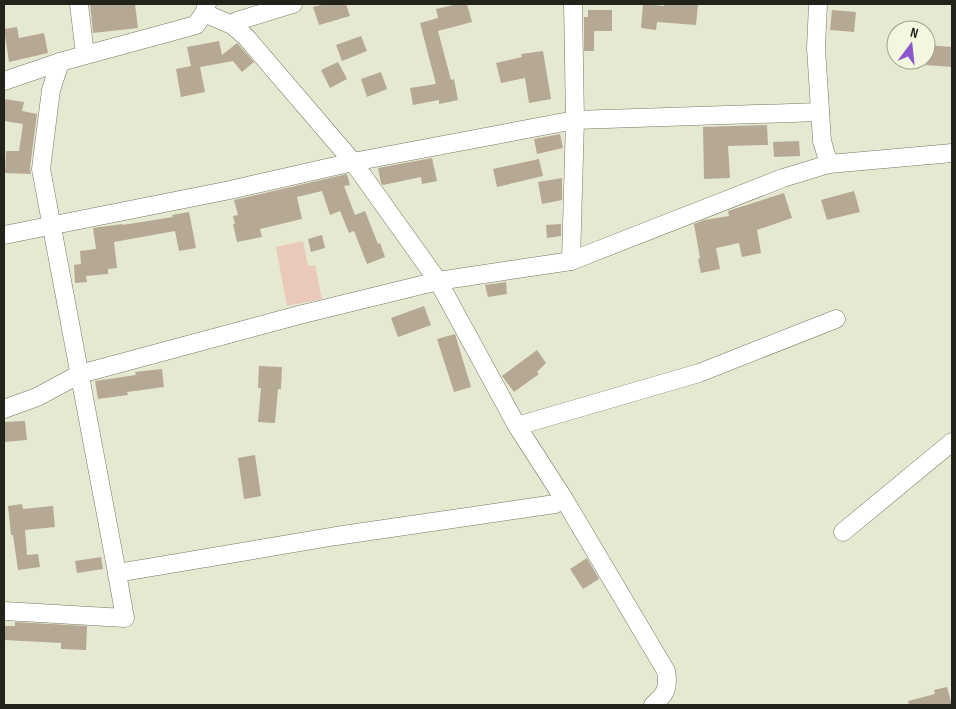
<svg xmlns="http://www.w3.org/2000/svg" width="956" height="709" viewBox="0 0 956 709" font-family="'Sofia Sans Condensed',sans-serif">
<rect width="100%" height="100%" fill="#e6e9d2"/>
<!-- green -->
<polygon fill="#eac9ba" points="303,241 308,266 315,265 322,299 287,306 276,247"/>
<!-- building -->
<g fill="#b5a894">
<polygon points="90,4 135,4 138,28 93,33"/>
<polygon points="325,4 346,4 350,16 319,25 313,7"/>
<polygon points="458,4 467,4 472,22 438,31 451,80 454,79 458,100 439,104 439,100 413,105 410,88 436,84 420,23 438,18 436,9"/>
<polygon points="643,4 664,6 664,4 698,4 696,25 657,22 656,30 641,28"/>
<polygon points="588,10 612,10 612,31 594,31 594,51 584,51 584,17 588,17"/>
<polygon points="832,10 856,12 854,32 830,30"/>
<polygon points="17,27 19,38 44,33 48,53 9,62 4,29"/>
<polygon points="361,36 367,51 342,61 336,45"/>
<polygon points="219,41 222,55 237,43 254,62 242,72 233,61 200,67 205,92 181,97 176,69 191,66 187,47"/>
<polygon points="926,45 952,47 952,67 926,65"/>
<polygon points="543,51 551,99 529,103 525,78 501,83 496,63 522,57 521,54"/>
<polygon points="338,62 347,79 330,88 321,70"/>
<polygon points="381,72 387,89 367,97 361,79"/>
<polygon points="4,99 24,102 22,111 37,114 30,168 31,174 5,173 6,151 19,151 23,124 4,121"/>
<polygon points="767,125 768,145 728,146 730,178 704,179 703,127"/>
<polygon points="560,134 563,148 537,154 534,139"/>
<polygon points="799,141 800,156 774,157 773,142"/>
<polygon points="432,158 437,181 422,184 421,177 383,185 381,183 378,168"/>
<polygon points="539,159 543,176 497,187 493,169"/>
<polygon points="347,174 350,185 344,186 355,215 365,211 378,244 380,243 385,257 367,264 354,231 349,233 340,211 330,215 322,191 297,197 302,219 260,229 262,237 237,242 233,224 235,224 233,216 238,215 234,200"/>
<polygon points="562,178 562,200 542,204 538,182"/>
<polygon points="854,191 860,212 827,220 821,200"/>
<polygon points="784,193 792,218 757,230 761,253 742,257 739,243 716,248 720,269 701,273 698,259 700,258 694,224 704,220 729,216 728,211"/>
<polygon points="189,212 196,248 179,251 175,231 114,242 117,268 108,269 108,274 86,276 87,282 75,283 74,265 81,264 80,251 96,249 93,228 123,224 123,225 173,217 172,215"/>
<polygon points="561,224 561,236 547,238 546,225"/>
<polygon points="322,235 325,248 311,252 308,239"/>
<polygon points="506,282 507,294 488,297 485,285"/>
<polygon points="424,306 431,325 398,337 391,318"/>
<polygon points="455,334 471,387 454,392 437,339"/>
<polygon points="537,350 546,363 537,372 539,374 514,392 502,376"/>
<polygon points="259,366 282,367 281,389 278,389 275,423 258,422 261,388 258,388"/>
<polygon points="162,369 164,387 127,392 128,395 98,399 95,381 136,375 135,372"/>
<polygon points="25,421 27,440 4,442 4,422"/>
<polygon points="255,455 261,496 244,499 238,458"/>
<polygon points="22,504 23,509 53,506 55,527 25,530 27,555 38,554 40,567 18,570 13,535 11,535 8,506"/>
<polygon points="101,557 103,569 77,573 75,561"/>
<polygon points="587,558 599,579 583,589 570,569"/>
<polygon points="15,622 87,626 86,650 61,649 61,643 4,640 4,626 15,626"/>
<polygon points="947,687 952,705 909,705 908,701 935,694 934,690"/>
</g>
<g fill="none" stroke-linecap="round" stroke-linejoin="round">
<!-- minor casing -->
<g stroke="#757862" stroke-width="19">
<g id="minor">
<polyline points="79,4 85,55"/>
<polyline points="818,4 816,48 822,141 829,164"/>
<polyline points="204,13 232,25 246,37 353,162 438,281 517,426 699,373 836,319"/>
<polyline points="232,25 237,21 293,4"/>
<polyline points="60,62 51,90 41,169 117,573 336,536 555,504 564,499"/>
<polyline points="4,81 60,62 196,25 204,13 207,4"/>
<polyline points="4,235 230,190 353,162 575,120 820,112"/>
<polyline points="571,261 575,120 573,4"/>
<polyline points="4,409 37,397 80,374 299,315 438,281 571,261 783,178 829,164 952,153"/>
<path d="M 517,426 L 564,499 L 666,671 C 669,688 666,694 653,705"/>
<polyline points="843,532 952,442"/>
<polyline points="4,611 125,618 117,573"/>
</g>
</g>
<!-- minor -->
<use href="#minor" stroke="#fff" stroke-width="18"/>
</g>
<!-- border -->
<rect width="956" height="709" fill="none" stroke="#22231b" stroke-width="10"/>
<!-- north arrow -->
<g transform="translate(911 45) rotate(15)"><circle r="24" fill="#f3f7df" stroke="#9fa291"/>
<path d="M0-4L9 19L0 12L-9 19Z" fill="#8b56ce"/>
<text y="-8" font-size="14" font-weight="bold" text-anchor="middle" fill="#22231b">N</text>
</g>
</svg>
